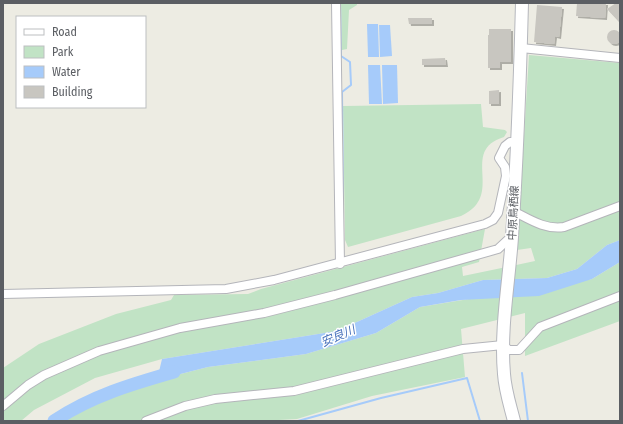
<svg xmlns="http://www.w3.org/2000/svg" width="623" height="424" viewBox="0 0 623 424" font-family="'Fira Sans Condensed','Noto Sans JP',sans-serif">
<defs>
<filter id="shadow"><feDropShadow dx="2" dy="2" stdDeviation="0" flood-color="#0004"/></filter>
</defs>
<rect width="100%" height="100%" fill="#edece3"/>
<!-- green -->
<g fill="#c1e3c5">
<polygon points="341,3 357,3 357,5 349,10 347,49 342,50"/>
<polygon points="529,55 620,63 620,240 607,245 577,269 547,278 483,280 438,293 412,297 337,331 162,359 95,378 34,410 21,421 3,421 3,368 39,344 116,314 171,300 174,295 248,294 261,289 485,229 479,262 462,267 463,276 535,261 531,248 517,250"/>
<path d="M 481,104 L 483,127 L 505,130 L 507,132 L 504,137 C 458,151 507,195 461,216 L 348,247 L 345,240 L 343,106 Z"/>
<polygon points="620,262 620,321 525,356 525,313 461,329 465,377 372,396 297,419 260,421 64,421 90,403 157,380 208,367 306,354 376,333 420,307 592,279"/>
</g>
<!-- water -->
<g fill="#a6cbfa">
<polygon points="367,24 378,24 379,57 368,57"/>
<polygon points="379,25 390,25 392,56 380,57"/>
<polygon points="368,65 380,65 382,104 369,104"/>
<polygon points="382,65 397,65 398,103 383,104"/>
<polygon points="620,240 620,262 592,279 539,296 461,300 420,307 376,333 306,354 208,367 157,380 162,359 337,331 412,297 438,293 483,280 547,278 577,269 607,245"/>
</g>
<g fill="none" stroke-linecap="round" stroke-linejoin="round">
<!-- stream -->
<g stroke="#a6cbfa" stroke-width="2">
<polyline points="340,3 341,56 350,62 351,85 342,92 343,201"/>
<polyline points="522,373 528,421"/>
<polyline points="298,421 381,398 467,378 480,421"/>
</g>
<!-- river -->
<path stroke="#a6cbfa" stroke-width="13" d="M 54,421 C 91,396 132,384 174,372"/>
</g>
<!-- building -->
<g fill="#c8c6c0" filter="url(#shadow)">
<polygon points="577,3 606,3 605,18 576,16"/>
<polygon points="616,3 620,3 620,23 607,9"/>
<polygon points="537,5 562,7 559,37 555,36 554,44 534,42"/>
<polygon points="408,18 432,18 432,24 409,24"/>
<polygon points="489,29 511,29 511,62 500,62 500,68 488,68 488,35 489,35"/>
<circle cx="614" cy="37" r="7"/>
<polygon points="445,58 446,65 422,65 422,59"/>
<polygon points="499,90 499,104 489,104 489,91"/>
</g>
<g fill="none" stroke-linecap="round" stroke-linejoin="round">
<!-- minor casing -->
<g stroke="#b4b5ba" stroke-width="10">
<g id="minor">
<polyline points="336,3 340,264"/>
<polyline points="521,48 620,58"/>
<path d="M 513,211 C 529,219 545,230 564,227 L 620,206"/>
<polyline points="3,294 226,289 274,280 485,224 493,220 498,213 506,176 505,167 499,158 505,146 510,142 517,142"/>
<polyline points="3,406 28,385 44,375 99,351 180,328 264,313 335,295 498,249 512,236"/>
<polyline points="146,421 185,406 215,399 294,391 463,349 503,345 509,350 519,350 540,327 620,296"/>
</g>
</g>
<!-- secondary casing -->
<g stroke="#b5b7bd" stroke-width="14">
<path id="secondary" d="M 514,421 C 510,405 505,390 504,374 C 500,329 509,282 512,237 C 517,159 520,81 522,3"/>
</g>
<!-- minor -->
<use href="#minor" stroke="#fff" stroke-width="8"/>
<!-- secondary -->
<use href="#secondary" stroke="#fff" stroke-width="12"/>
</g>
<g text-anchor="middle" stroke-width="3" stroke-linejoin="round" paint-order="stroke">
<!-- street labels -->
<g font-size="11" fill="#5b5e63" stroke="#fff">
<text transform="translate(513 213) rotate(-87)" y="4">中原鳥栖線</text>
</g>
<!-- water labels -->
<g font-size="12" font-style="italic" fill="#4a73bc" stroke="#fff">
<text transform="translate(338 336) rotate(-23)" y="4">安良川</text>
</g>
</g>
<!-- border -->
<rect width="623" height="424" fill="none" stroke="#5b5e63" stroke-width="8"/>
<!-- legend -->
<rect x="16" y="16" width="130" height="92" fill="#ffffff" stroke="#bdbfc1"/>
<rect x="24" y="29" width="20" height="6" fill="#ffffff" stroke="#bdbfc1"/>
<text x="52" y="36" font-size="12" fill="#5b5e63">Road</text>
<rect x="24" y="46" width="20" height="12" fill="#c1e3c5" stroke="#bdbfc1"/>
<text x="52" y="56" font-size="12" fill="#5b5e63">Park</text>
<rect x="24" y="66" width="20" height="12" fill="#a6cbfa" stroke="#bdbfc1"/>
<text x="52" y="76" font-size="12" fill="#5b5e63">Water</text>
<rect x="24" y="86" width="20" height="12" fill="#c8c6c0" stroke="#bdbfc1"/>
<text x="52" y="96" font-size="12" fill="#5b5e63">Building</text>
</svg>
